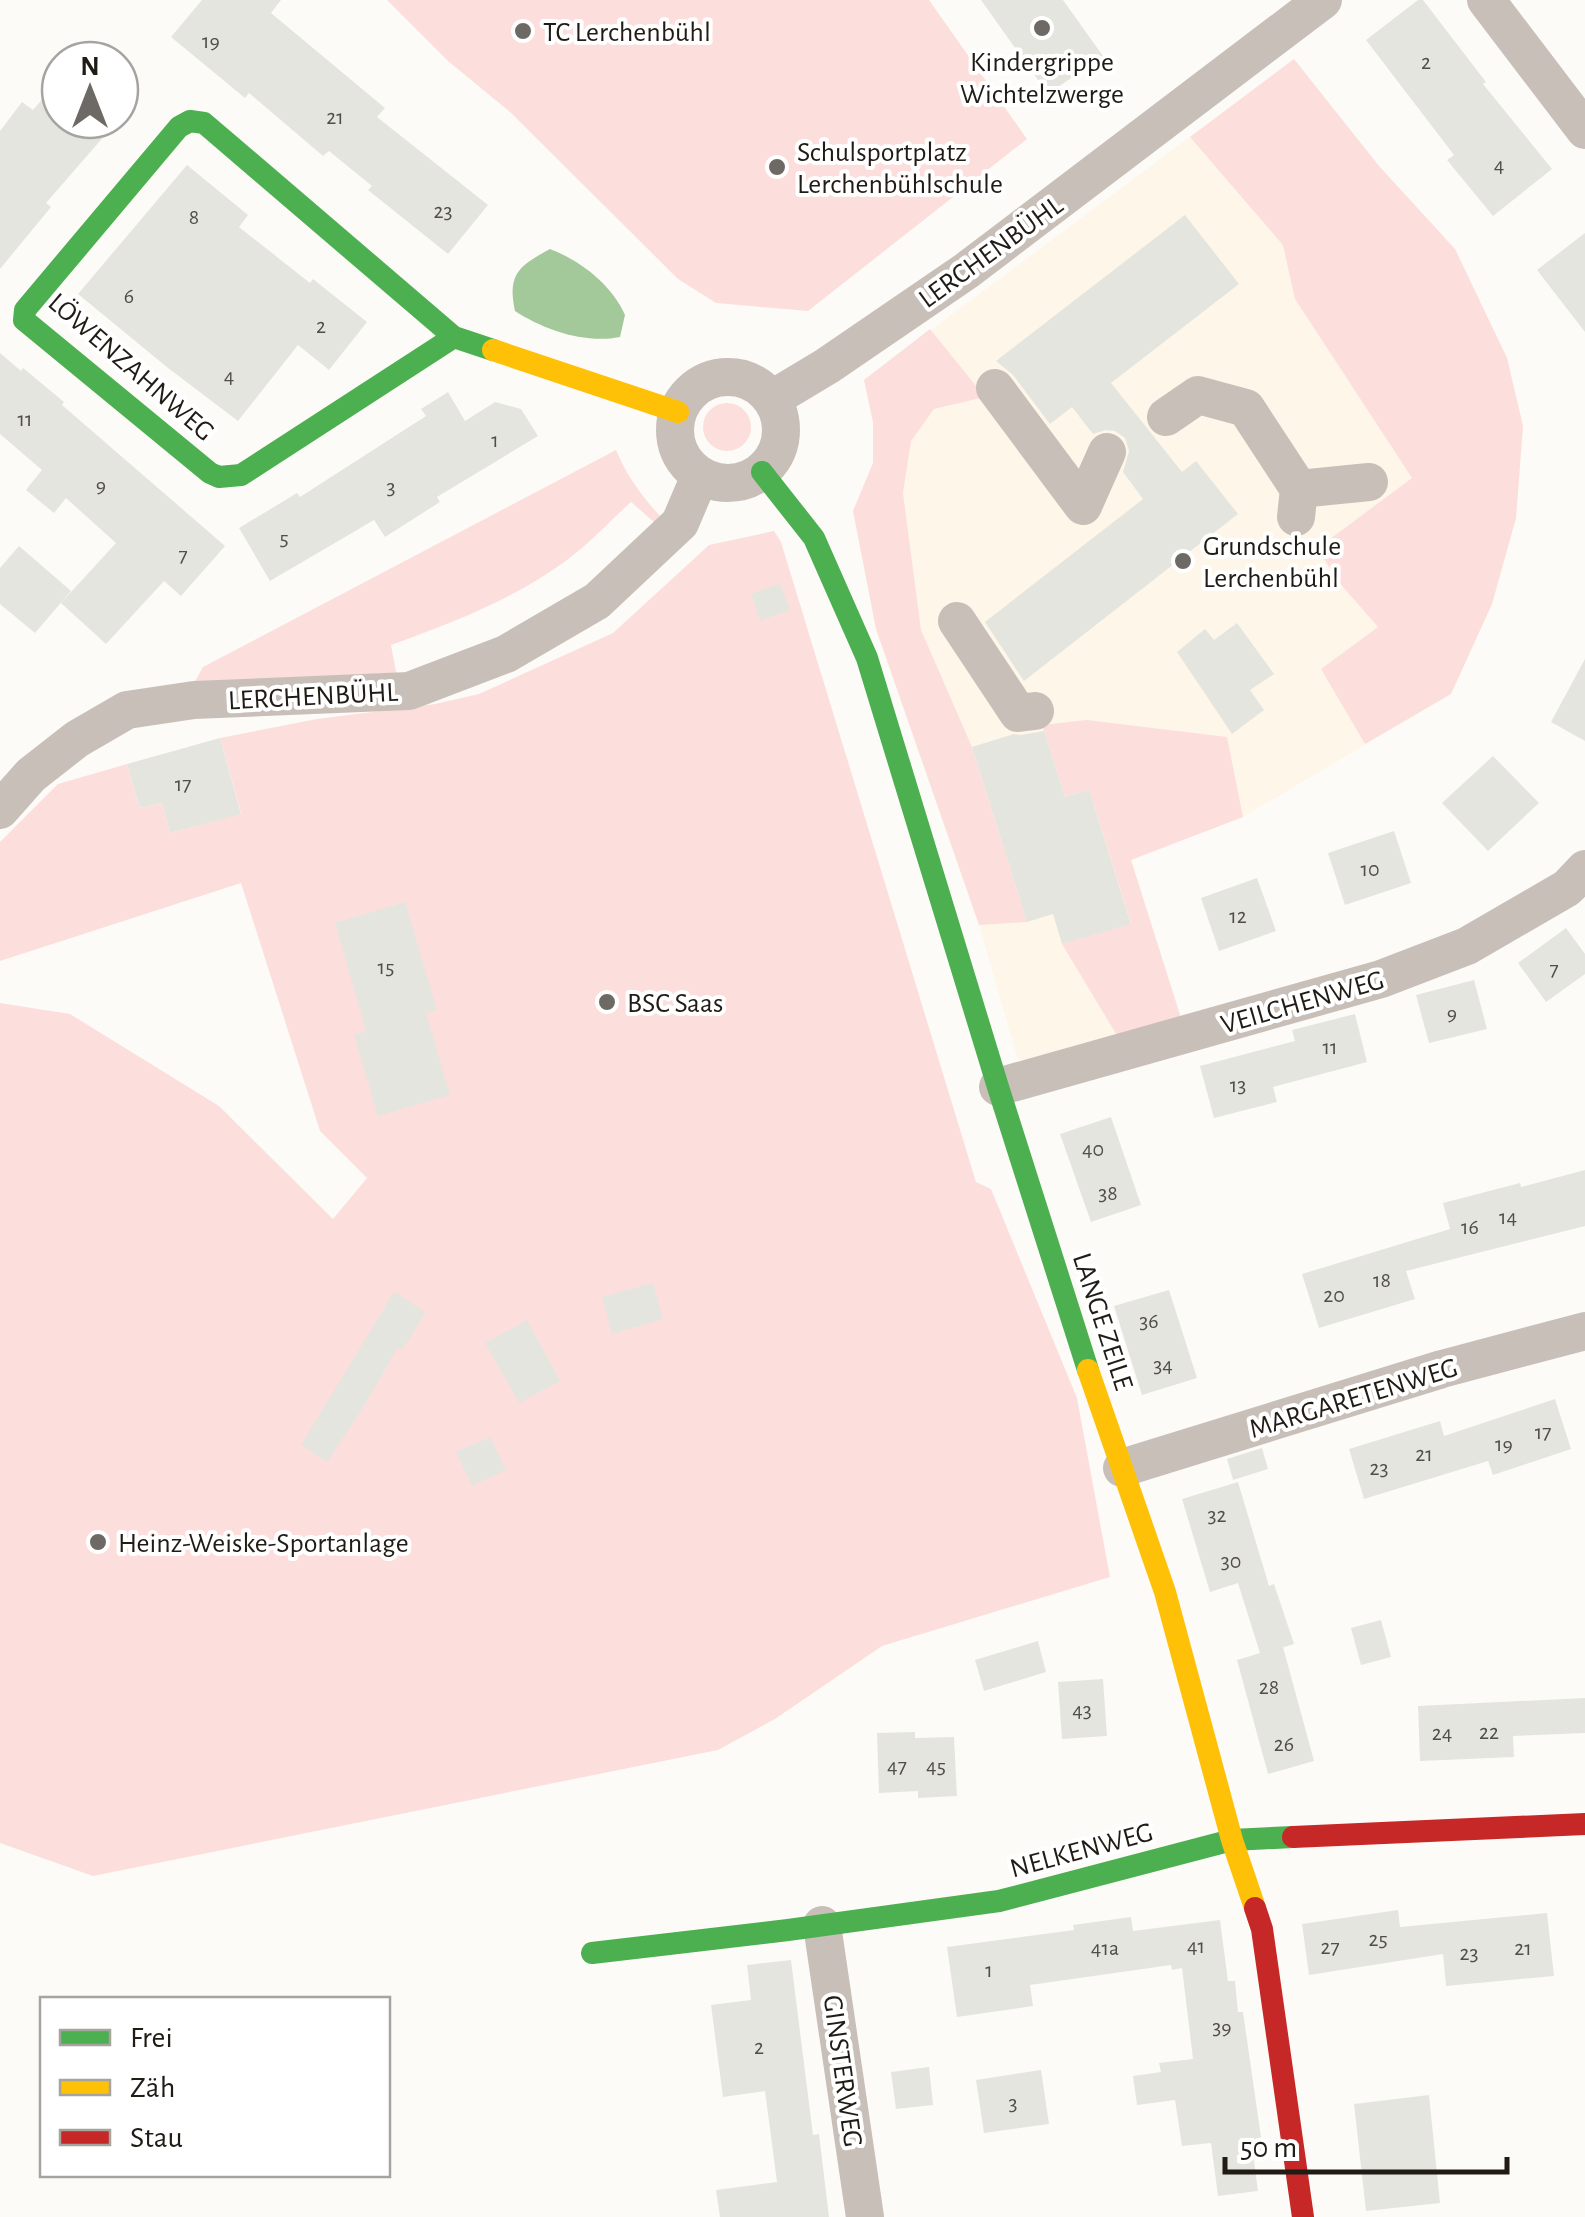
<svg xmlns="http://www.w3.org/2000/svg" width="1585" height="2217" viewBox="0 0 1585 2217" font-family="'Alegreya Sans',sans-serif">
<rect width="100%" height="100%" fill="#fdfbf8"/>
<!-- built -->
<polygon fill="#fef6e8" points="1294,59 1379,166 1455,249 1507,358 1523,426 1516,518 1492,604 1451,694 1243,817 1131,859 1181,1018 1033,1062 1018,1060 979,925 876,629 853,511 873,463 873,422 864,380"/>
<!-- green -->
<g fill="#fcdfdc">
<polygon points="387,0 929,0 1027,139 808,311 716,303 678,279 510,112 448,61"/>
<polygon points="1294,59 1379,166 1455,249 1507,358 1523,426 1516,518 1492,604 1451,694 1365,744 1321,669 1378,627 1336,579 1318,548 1412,478 1295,299 1283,245 1190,137"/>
<polygon points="930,329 985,397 934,409 911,441 903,493 921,630 972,747 1027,922 979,925 876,629 853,511 873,463 873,422 864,380"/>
<circle cx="727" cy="427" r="24"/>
<path d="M 616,450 C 627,476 641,495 660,516 L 655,523 L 631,502 C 610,521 590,543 567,560 C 514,599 453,623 391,645 L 397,677 L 193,685 L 203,667 Z"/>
<polygon points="774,531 781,542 976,1182 991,1189 1077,1398 1110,1577 882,1646 775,1719 718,1750 93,1876 0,1843 0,1003 70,1014 219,1106 333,1219 367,1178 320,1131 241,883 0,961 0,842 58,784 127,764 140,808 162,803 170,833 241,813 220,738 317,719 435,704 479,694 613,633 709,545"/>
<polygon points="1087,720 1227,737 1243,817 1131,860 1181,1018 1118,1037 1062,944 1131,923 1089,790 1065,797 1042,725"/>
</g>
<!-- water -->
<path fill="#a3c99a" d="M 550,249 C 581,261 611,284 625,315 L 620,337 C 585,344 544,330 515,311 C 507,274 519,266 550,249 Z"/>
<!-- building -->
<g fill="#e5e5df">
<polygon points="202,0 281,0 271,13 385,108 377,117 488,205 448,254 368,190 372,186 329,151 323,156 249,93 245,98 171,37"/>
<polygon points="981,0 1063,0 1103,56 1048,94"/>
<polygon points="1418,0 1423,0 1486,82 1483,84 1552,169 1493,216 1447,160 1454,155 1366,40"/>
<polygon points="60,79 60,120 90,120 106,134 46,203 51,207 0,269 0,131 22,102 33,110"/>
<polygon points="187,165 248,215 239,227 310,283 313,279 367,322 329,370 298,345 238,421 168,368 78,294"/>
<polygon points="1185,215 1239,284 1111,383 1182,472 1196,461 1238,514 1024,681 985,622 1143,499 1123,472 1129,451 1125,438 1115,431 1106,430 1093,434 1072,407 1050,424 1013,375 996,361"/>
<polygon points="1585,233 1585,332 1537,270"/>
<polygon points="0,353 21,371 23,368 64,402 62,405 225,546 181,596 164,581 106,644 61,603 116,543 66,498 54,513 26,490 42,470 0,434"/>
<polygon points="448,392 465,421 495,402 521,409 538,436 437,497 440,502 385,537 374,520 270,581 239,528 297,493 300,497 426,416 421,409"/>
<polygon points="19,546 71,591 35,633 0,604 0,568"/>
<polygon points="780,583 790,610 760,621 751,594"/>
<polygon points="1237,623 1274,674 1250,690 1264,710 1232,734 1177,652 1205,629 1214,640"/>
<polygon points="1585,659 1585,741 1551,722"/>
<polygon points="1044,731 1065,797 1089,790 1131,924 1062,944 1053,914 1027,922 972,747 1014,734 1021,735"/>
<polygon points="220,738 241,814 170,833 162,803 140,808 127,764"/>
<polygon points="1493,756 1539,803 1488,851 1442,803"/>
<polygon points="1394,831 1411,883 1345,905 1328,853"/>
<polygon points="1257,878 1276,931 1219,951 1201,898"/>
<polygon points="405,902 437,1010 426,1013 450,1095 378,1116 354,1035 366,1031 335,923"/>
<polygon points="1566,928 1585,954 1585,974 1546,1002 1518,963"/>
<polygon points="1474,980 1487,1029 1429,1043 1416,995"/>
<polygon points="1355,1014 1367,1062 1273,1087 1277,1102 1214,1118 1200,1066 1295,1041 1292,1030"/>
<polygon points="1111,1117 1141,1205 1091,1222 1060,1134"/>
<polygon points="1585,1170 1585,1226 1406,1271 1415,1299 1319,1328 1302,1274 1450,1229 1443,1203 1520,1183 1521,1187"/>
<polygon points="653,1283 663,1319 612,1334 602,1297"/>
<polygon points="1169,1290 1197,1378 1142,1395 1114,1306"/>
<polygon points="394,1292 426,1312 402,1350 398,1347 364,1406 327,1462 301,1445"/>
<polygon points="527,1320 560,1381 519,1403 485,1343"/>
<polygon points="1555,1399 1571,1449 1493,1475 1488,1461 1364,1499 1349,1449 1440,1421 1444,1436"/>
<polygon points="490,1437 506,1470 472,1486 456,1452"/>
<polygon points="1262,1448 1268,1469 1233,1480 1227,1459"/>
<polygon points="1238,1482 1269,1586 1274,1584 1294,1644 1275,1650 1283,1647 1314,1761 1268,1774 1237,1660 1260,1653 1238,1583 1210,1592 1182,1499"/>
<polygon points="1381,1620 1391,1657 1361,1665 1351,1628"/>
<polygon points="1038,1641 1046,1672 984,1691 975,1660"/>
<polygon points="1103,1679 1107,1736 1062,1739 1058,1682"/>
<polygon points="1585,1698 1585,1733 1513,1736 1514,1757 1420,1761 1418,1706"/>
<polygon points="915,1732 915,1738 954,1737 957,1796 918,1798 918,1791 879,1793 877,1733"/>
<polygon points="1398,1910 1400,1927 1547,1913 1554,1976 1446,1986 1443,1954 1309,1975 1302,1924"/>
<polygon points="1131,1917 1133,1931 1220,1920 1228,1981 1235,1981 1238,2012 1243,2012 1263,2151 1253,2153 1258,2191 1218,2196 1211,2143 1182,2146 1175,2100 1137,2105 1133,2076 1161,2072 1159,2063 1193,2059 1182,1968 1172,1970 1171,1965 1030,1985 1033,2006 957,2017 947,1947 1074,1930 1073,1925"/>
<polygon points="791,1960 813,2135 819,2134 829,2217 720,2217 716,2190 777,2182 765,2091 723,2097 711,2005 751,2000 747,1965"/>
<polygon points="929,2067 933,2105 896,2109 891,2072"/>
<polygon points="1041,2070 1049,2124 984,2133 976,2080"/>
<polygon points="1429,2095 1440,2203 1366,2211 1354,2104"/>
</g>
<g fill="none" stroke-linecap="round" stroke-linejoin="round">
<!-- street -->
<g stroke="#c9bfb9" stroke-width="38">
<polyline points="1486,0 1585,130"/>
<circle cx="728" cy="430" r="53"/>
<polyline points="995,388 1083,506 1107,452"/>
<polyline points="772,399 827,366 966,271 1323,0"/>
<polyline points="1166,417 1198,395 1246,408 1299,489 1296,517"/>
<polyline points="1299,489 1369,482"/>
<polyline points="957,621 1018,713 1035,711"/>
<polyline points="0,810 31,775 77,739 127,710 194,700 409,691 506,654 597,601 680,523 700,476"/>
<polyline points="998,1087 1381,979 1467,946 1567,888 1585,869"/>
<polyline points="1122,1468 1442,1369 1585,1331"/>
<polyline points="822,1925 865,2217"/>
</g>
<!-- fast -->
<g stroke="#4caf50" stroke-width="22">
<polyline points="454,337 241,475 219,477 210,473 24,320 25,310 179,127 190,121 204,123 454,337 493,350"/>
<polyline points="762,472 814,538 867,658 998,1087 1088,1370"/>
<polyline points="592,1953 788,1930 999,1901 1232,1840 1293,1837"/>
</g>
<!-- slow -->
<g stroke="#ffc107" stroke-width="22">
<polyline points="493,350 678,412"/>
<polyline points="1088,1370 1165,1592 1232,1840 1255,1908"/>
</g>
<!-- jam -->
<g stroke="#c62828" stroke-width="22">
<polyline points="1293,1837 1585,1824"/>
<polyline points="1255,1908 1262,1929 1303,2217"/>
</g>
</g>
<!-- markers -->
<g fill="#6d6964" stroke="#fff" stroke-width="4">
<circle cx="1042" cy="28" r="10"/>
<circle cx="523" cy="31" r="10"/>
<circle cx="777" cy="167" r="10"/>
<circle cx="1183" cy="561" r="10"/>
<circle cx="607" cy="1002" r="10"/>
<circle cx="98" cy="1542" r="10"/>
</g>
<g text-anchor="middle" stroke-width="8" stroke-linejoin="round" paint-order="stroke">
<!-- number labels -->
<g font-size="22" fill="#514e47">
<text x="211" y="48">19</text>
<text x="1426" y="69">2</text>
<text x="335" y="124">21</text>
<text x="1499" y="172">4</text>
<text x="443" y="218">23</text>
<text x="194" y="224">8</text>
<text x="129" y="303">6</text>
<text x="321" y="333">2</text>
<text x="229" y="383">4</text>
<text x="25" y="426">11</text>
<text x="495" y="447">1</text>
<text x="101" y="492">9</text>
<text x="391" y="494">3</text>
<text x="284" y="545">5</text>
<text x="183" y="562">7</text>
<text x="183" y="791">17</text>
<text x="1370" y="876">10</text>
<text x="1238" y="923">12</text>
<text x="386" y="974">15</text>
<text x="1554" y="976">7</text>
<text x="1452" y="1020">9</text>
<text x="1330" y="1054">11</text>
<text x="1238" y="1092">13</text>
<text x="1093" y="1156">40</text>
<text x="1108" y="1200">38</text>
<text x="1508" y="1224">14</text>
<text x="1470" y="1234">16</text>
<text x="1382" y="1287">18</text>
<text x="1334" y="1302">20</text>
<text x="1149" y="1328">36</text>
<text x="1163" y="1372">34</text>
<text x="1543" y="1439">17</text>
<text x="1504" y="1451">19</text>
<text x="1424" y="1461">21</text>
<text x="1379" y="1475">23</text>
<text x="1217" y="1522">32</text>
<text x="1231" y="1568">30</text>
<text x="1269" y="1694">28</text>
<text x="1082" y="1717">43</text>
<text x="1489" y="1739">22</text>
<text x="1442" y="1740">24</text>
<text x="1284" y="1751">26</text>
<text x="897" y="1773">47</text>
<text x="936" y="1773">45</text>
<text x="1378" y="1946">25</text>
<text x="1196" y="1953">41</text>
<text x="1330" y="1954">27</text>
<text x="1105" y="1955">41a</text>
<text x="1523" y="1955">21</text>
<text x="1469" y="1960">23</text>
<text x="989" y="1977">1</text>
<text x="1222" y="2034">39</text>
<text x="759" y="2054">2</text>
<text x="1013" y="2110">3</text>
</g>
<!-- poi labels -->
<g font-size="28" fill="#201b14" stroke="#fff" text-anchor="start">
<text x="543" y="41">TC Lerchenbühl</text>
<text x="1042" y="71" text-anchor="middle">Kindergrippe<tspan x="1042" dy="32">Wichtelzwerge</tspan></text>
<text x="797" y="161">Schulsportplatz<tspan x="797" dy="32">Lerchenbühlschule</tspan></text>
<text x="1203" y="555">Grundschule<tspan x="1203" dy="32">Lerchenbühl</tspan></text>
<text x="627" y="1012">BSC Saas</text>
<text x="118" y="1552">Heinz-Weiske-Sportanlage</text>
</g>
<!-- street labels -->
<g font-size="28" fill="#201b14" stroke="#fff">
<text transform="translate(990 251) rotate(-36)" y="10">LERCHENBÜHL</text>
<text transform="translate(132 366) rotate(41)" y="10">LÖWENZAHNWEG</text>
<text transform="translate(313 695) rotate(-3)" y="10">LERCHENBÜHL</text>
<text transform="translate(1302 1001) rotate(-16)" y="10">VEILCHENWEG</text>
<text transform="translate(1104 1321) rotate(72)" y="10">LANGE ZEILE</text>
<text transform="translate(1353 1397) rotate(-17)" y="10">MARGARETENWEG</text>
<text transform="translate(1081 1849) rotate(-15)" y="10">NELKENWEG</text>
<text transform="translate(844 2071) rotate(82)" y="10">GINSTERWEG</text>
</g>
</g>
<!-- legend -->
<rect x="40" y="1997" width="350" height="180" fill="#ffffff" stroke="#a6a4a1" stroke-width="2.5"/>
<rect x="60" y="2030" width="50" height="15" fill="#4caf50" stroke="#a6a4a1" stroke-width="2.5"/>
<text x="130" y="2047" font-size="30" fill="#201b14">Frei</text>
<rect x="60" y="2080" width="50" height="15" fill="#ffc107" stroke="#a6a4a1" stroke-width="2.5"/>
<text x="130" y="2097" font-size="30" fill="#201b14">Zäh</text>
<rect x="60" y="2130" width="50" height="15" fill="#c62828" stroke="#a6a4a1" stroke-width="2.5"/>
<text x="130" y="2147" font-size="30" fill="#201b14">Stau</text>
<!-- north arrow -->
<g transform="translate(90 90)"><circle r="48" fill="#ffffff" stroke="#a6a4a1" stroke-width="2.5"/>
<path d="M0-8L18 38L0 25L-18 38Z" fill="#6d6964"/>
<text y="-15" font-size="28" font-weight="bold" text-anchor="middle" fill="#201b14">N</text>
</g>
<!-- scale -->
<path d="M1225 2157v15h282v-15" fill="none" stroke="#201b14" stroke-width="5"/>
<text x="1240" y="2157" font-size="30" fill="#201b14" stroke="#ffffff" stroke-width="8" paint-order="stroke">50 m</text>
</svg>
